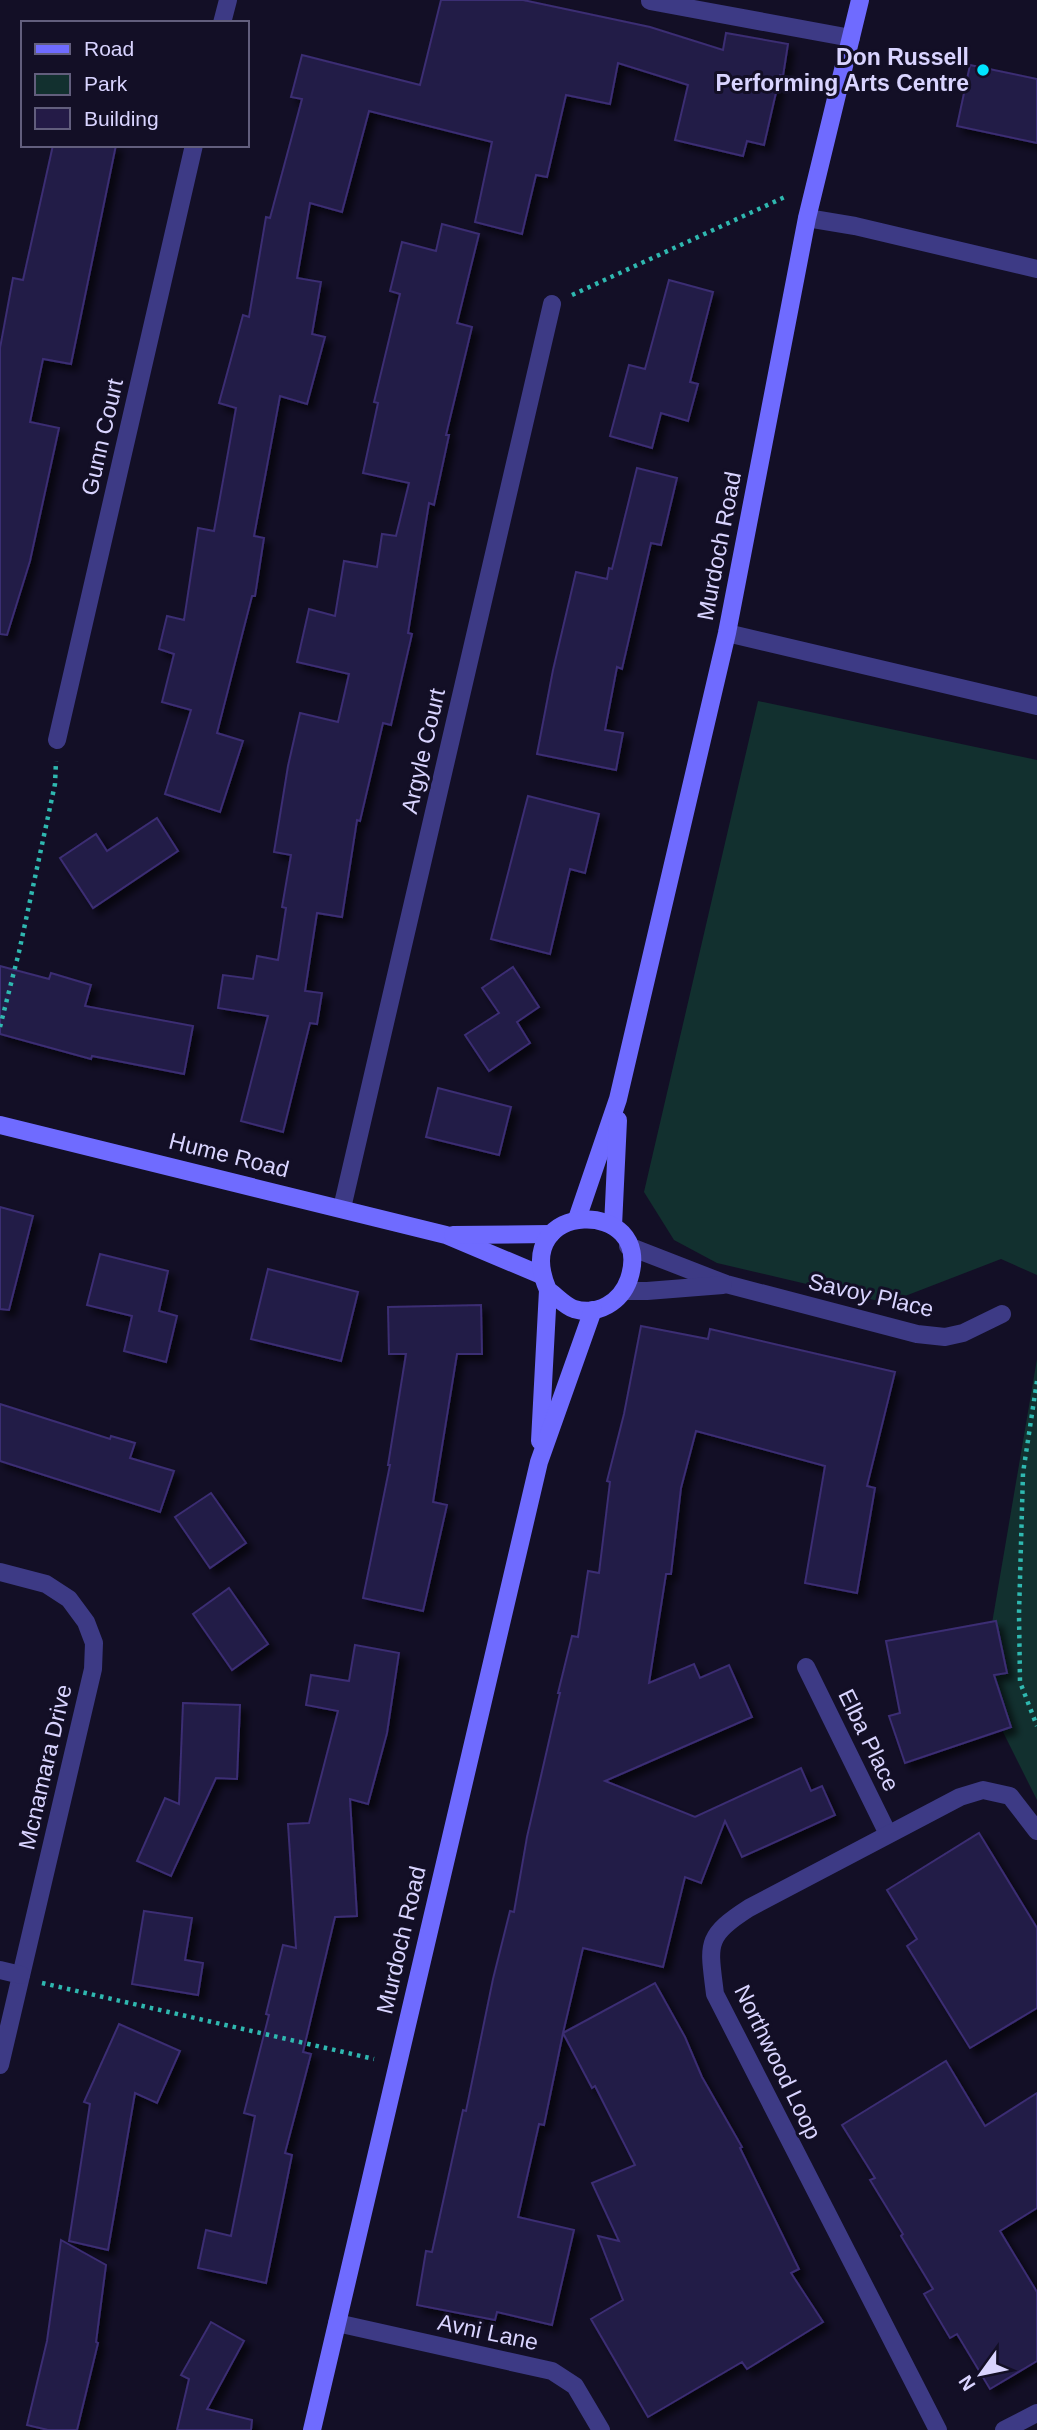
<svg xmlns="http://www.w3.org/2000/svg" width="1037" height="2430" viewBox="0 0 1037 2430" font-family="Arial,sans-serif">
<defs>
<filter id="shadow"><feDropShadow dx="6" dy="6" stdDeviation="3.5" flood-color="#0009"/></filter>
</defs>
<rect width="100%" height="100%" fill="#130f26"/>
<!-- green -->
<g fill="#12302f">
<polygon points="758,701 1037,760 1037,1275 1001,1259 887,1303 717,1263 674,1240 644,1192"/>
<polygon points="1037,1359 1037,1800 981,1688"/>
</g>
<!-- building -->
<g fill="#241b47" stroke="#3b2d73" stroke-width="2" filter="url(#shadow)">
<polygon points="441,0 523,0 650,27 723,50 726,33 788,44 783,76 780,75 764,145 747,141 743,156 675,140 688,85 618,63 610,104 566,95 547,177 536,175 522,234 475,222 492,142 369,111 342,212 310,203 297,278 321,282 312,334 325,337 307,404 280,396 254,536 264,538 255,596 252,596 217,733 243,741 220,812 165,794 191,710 162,702 174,654 159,649 167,616 184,620 198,528 214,531 236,408 219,403 243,315 249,317 266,217 270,218 302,99 291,97 302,55 420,85"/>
<polygon points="970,65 1037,79 1037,143 957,126"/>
<polygon points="53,145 116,145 71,364 43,359 30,422 59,428 30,561 7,635 0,634 0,348 13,278 23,280"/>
<polygon points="442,224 479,234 457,323 472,327 446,435 449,435 434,505 429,503 408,633 412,634 391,725 383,723 360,821 357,820 342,917 317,913 305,991 322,993 317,1024 310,1023 283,1132 241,1121 268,1016 218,1008 223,975 253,979 257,956 278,960 286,908 282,907 291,855 274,852 288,766 300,713 338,722 349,674 297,662 309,609 335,616 344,561 377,567 382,534 396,536 409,483 363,473 378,403 374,402 400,294 390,291 402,242 436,251"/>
<polygon points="669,280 713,292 690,382 698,384 688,421 661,413 652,448 610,436 629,365 645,369"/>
<polygon points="637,468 677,478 661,545 651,543 622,669 617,667 605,730 623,733 616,770 537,754 553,670 576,572 607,579 609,568 612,569"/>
<polygon points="528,796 599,814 585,873 570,869 550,954 491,939"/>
<polygon points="157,818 178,851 93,908 60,858 96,834 107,851"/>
<polygon points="0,966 49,979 51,973 91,985 85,1006 193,1026 184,1074 92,1056 91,1059 0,1034"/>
<polygon points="513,967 539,1007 517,1022 530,1043 489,1071 465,1035 499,1013 482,988"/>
<polygon points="438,1088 511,1107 499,1155 426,1137"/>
<polygon points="0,1207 33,1216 9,1310 0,1309"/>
<polygon points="100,1254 168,1271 159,1311 177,1316 166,1362 124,1351 132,1316 87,1305"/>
<polygon points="268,1269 358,1292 341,1361 251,1339"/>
<polygon points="481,1305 482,1354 457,1354 433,1502 447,1505 423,1611 363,1598 390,1465 388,1465 406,1354 389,1354 388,1307"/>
<polygon points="641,1326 708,1339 710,1329 895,1372 867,1486 875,1488 857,1593 805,1583 825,1466 696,1431 681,1488 671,1574 666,1574 649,1683 694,1664 700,1678 729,1665 752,1717 605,1781 695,1817 801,1768 811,1791 822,1786 835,1815 742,1857 725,1821 701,1883 685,1877 663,1967 583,1948 563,2033 655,1983 685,2037 702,2077 742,2147 740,2148 799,2269 791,2273 823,2322 747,2369 742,2362 648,2417 591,2319 623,2300 598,2236 619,2241 592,2183 635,2165 595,2086 592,2088 563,2033 544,2125 539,2124 518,2217 574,2230 552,2325 497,2312 495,2320 417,2305 426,2251 432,2252 463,2110 466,2111 493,1979 510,1911 514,1912 527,1837 560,1693 558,1693 572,1636 578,1637 588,1571 599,1573 610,1482 607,1481 624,1414"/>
<polygon points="0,1404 110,1439 111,1436 135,1443 130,1458 174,1471 160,1512 0,1461"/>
<polygon points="211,1493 246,1543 210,1568 175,1517"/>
<polygon points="229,1588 268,1644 232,1670 193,1614"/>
<polygon points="996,1621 1007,1673 994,1675 1011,1727 905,1763 889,1716 900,1713 886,1641"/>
<polygon points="355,1645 399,1653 387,1733 368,1804 350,1799 357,1916 335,1917 303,2052 311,2054 285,2153 292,2155 266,2283 198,2268 206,2230 231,2236 255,2116 244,2113 269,2015 266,2014 283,1945 296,1948 288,1824 309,1823 338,1711 306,1705 311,1675 349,1681"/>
<polygon points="183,1703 240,1705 237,1779 216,1778 171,1876 137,1861 165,1798 179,1804"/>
<polygon points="979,1833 1037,1928 1037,2008 970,2048 907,1946 917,1939 887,1890"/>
<polygon points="144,1911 192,1918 185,1960 203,1963 198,1995 132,1984"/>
<polygon points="119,2024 180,2051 157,2103 135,2093 108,2250 69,2241 90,2104 84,2102"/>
<polygon points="946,2061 985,2126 1037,2093 1037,2208 1000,2231 1037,2292 1037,2361 990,2389 957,2334 950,2338 924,2294 933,2289 901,2236 903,2234 870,2180 875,2178 842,2125"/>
<polygon points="61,2240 106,2265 96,2342 98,2343 77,2430 48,2430 27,2425 47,2341"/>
<polygon points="211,2322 244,2341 207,2409 252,2420 251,2430 177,2430 189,2379 181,2375"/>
</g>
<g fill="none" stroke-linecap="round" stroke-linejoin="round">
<!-- path -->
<g stroke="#2fb8b0" stroke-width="4.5" stroke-dasharray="3.5 5" stroke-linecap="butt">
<polyline points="572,295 787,196"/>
<polyline points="0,1027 19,952 55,784 56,761"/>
<polyline points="1037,1381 1023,1473 1019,1614 1020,1682 1037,1726"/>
<polyline points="42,1983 374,2059"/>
</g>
<!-- lane -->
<g stroke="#3d3a85" stroke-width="18">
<polyline points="650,1 851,38"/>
<polyline points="807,218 855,226 1037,269"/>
<polyline points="727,633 1037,706"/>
</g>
<!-- street -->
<g stroke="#3d3a85" stroke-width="18">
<polyline points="222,23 228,0"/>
<polyline points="57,740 194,145"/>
<polyline points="342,1208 552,304"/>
<polyline points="628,1246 726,1284 917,1334 945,1337 963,1333 1002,1314"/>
<polyline points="625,1291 647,1291 723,1285"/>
<polyline points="0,1572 46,1584 69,1599 86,1622 94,1643 93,1669 0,2065"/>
<polyline points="806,1667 888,1834"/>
<polyline points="0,1970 21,1975"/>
<polyline points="337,2323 552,2371 575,2386 601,2430"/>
<path d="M 938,2430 L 715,1994 C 709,1944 704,1937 749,1908 L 960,1797 L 983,1790 L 1010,1796 L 1037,1831"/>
<polyline points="1004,2430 1037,2413"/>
</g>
<!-- secondary -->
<g stroke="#6f6bff" stroke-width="18">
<polyline points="0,1125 446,1235 541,1275"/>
<polyline points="577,1219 618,1099 727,633 807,218 860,0"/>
<polyline points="613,1226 618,1120"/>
<polyline points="453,1235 551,1234"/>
<path d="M 540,1441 L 548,1290 C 508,1199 656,1197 629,1279 C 621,1302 598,1316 574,1309 C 565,1306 556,1296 548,1290"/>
<polyline points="312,2430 539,1462 593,1310"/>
</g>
</g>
<!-- markers -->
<circle fill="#00e5ff" stroke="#130f26" stroke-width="2.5" cx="983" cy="70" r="7"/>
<g text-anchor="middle" stroke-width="6" stroke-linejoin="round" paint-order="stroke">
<!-- poi labels -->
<g font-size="23" font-weight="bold" fill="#d9d4ff" stroke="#130f26" text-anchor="end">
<text x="969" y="65">Don Russell<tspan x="969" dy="26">Performing Arts Centre</tspan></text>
</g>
<!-- street labels -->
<g font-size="23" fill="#d9d4ff" stroke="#130f26">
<text transform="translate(102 437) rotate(-77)" y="8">Gunn Court</text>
<text transform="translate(719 546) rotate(-79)" y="8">Murdoch Road</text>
<text transform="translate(423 751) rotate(-77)" y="8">Argyle Court</text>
<text transform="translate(229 1155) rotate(14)" y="8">Hume Road</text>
<text transform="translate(871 1295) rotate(13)" y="8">Savoy Place</text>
<text transform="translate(869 1740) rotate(64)" y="8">Elba Place</text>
<text transform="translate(45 1767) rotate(-77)" y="8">Mcnamara Drive</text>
<text transform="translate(401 1940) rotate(-77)" y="8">Murdoch Road</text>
<text transform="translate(778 2062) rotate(64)" y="8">Northwood Loop</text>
<text transform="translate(488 2332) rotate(12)" y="8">Avni Lane</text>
</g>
</g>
<!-- legend -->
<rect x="21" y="21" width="228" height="126" fill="#130f26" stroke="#625e7d" stroke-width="2"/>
<rect x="35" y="44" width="35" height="10" fill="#6f6bff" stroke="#625e7d" stroke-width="2"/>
<text x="84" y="56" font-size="21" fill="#d9d4ff">Road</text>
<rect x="35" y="74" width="35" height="21" fill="#12302f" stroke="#625e7d" stroke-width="2"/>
<text x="84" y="91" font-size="21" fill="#d9d4ff">Park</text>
<rect x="35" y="108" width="35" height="21" fill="#241b47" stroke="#625e7d" stroke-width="2"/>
<text x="84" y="126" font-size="21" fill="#d9d4ff">Building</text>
<!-- north arrow -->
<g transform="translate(981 2374) rotate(237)" stroke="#130f26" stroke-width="5" paint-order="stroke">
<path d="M0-5L12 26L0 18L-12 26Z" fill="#d9d4ff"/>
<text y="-10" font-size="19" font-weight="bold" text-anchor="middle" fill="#d9d4ff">N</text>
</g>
</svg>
